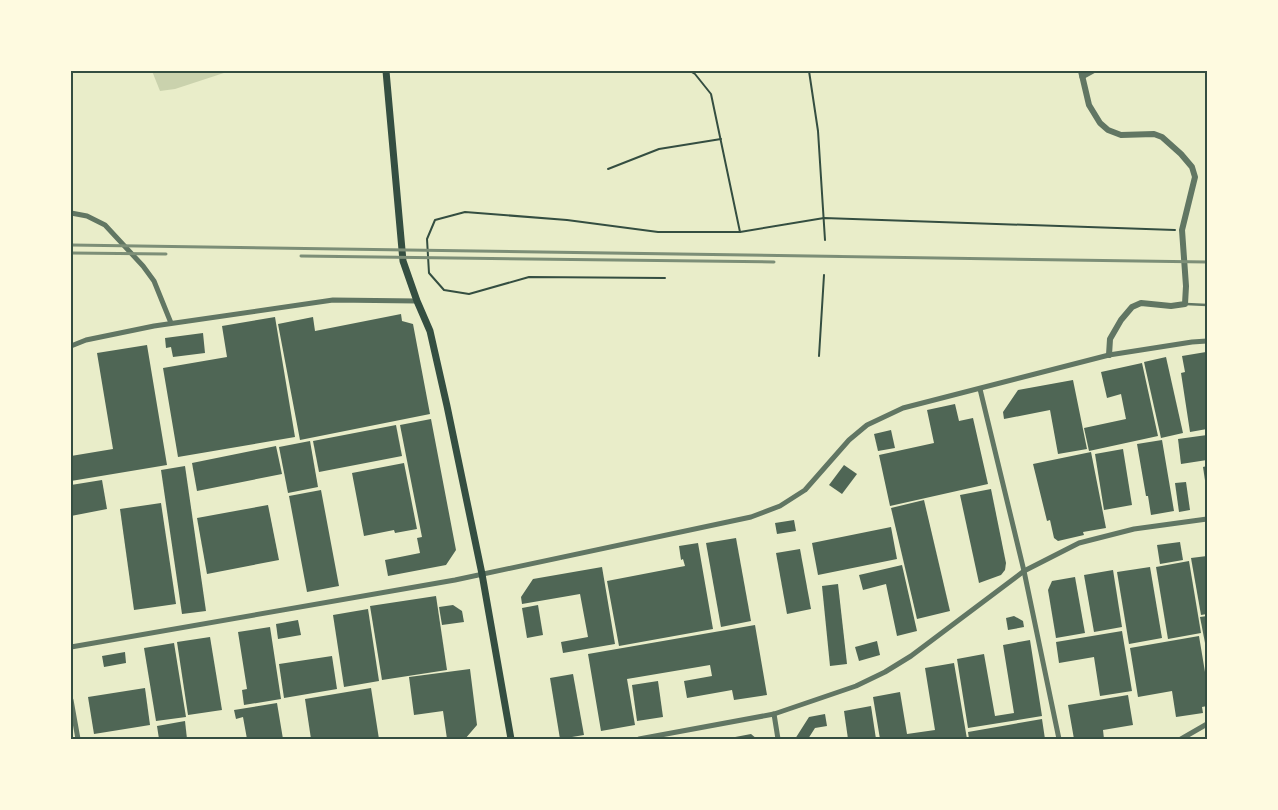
<svg xmlns="http://www.w3.org/2000/svg" width="1278" height="810" viewBox="0 0 1278 810" font-family="'PT Sans Narrow',sans-serif">
<rect width="100%" height="100%" fill="#e9edc9"/>
<!-- green -->
<polygon fill="#cad2ad" points="152,71 230,71 175,89 160,91"/>
<!-- building -->
<g fill="#4f6655">
<polygon points="401,314 402,321 413,324 430,414 300,440 278,324 313,317 315,331"/>
<polygon points="275,317 295,437 178,457 163,368 227,357 222,326"/>
<polygon points="203,333 205,353 173,357 171,347 166,348 165,338"/>
<polygon points="147,345 167,465 71,481 71,456 113,449 97,353"/>
<polygon points="1206,352 1207,429 1190,432 1181,373 1185,372 1182,356"/>
<polygon points="1166,357 1183,433 1161,438 1144,362"/>
<polygon points="1142,363 1158,436 1089,451 1084,428 1126,419 1121,394 1107,398 1101,372"/>
<polygon points="1073,380 1087,449 1058,454 1050,410 1004,419 1003,412 1018,390"/>
<polygon points="955,404 959,421 973,418 988,484 890,506 879,455 934,443 927,410"/>
<polygon points="431,419 456,550 446,565 388,576 385,560 420,553 417,538 422,537 400,425"/>
<polygon points="396,425 402,456 319,472 313,441"/>
<polygon points="891,430 895,448 878,451 874,434"/>
<polygon points="1207,435 1207,460 1181,464 1178,439"/>
<polygon points="1162,440 1174,511 1151,515 1148,496 1146,496 1137,444"/>
<polygon points="310,441 318,487 288,493 279,447"/>
<polygon points="276,446 282,474 197,491 192,463"/>
<polygon points="1123,449 1132,505 1104,510 1095,454"/>
<polygon points="1091,452 1106,528 1083,532 1084,535 1058,541 1054,538 1050,520 1047,521 1033,464"/>
<polygon points="404,463 417,529 395,533 394,530 364,536 352,473"/>
<polygon points="844,465 857,474 842,494 829,485"/>
<polygon points="185,466 206,611 182,614 161,470"/>
<polygon points="1207,466 1207,487 1206,487 1203,467"/>
<polygon points="102,480 107,509 71,516 71,485"/>
<polygon points="1186,482 1190,510 1179,512 1175,483"/>
<polygon points="991,489 1006,563 1005,570 1001,575 979,583 960,495"/>
<polygon points="321,490 339,586 307,592 289,496"/>
<polygon points="924,500 950,611 917,619 891,508"/>
<polygon points="161,503 176,604 134,610 120,509"/>
<polygon points="268,505 279,560 207,574 197,518"/>
<polygon points="794,520 796,531 777,534 775,523"/>
<polygon points="891,527 897,559 818,575 812,543"/>
<polygon points="736,538 751,621 721,627 706,543"/>
<polygon points="1180,542 1183,560 1160,564 1157,545"/>
<polygon points="698,543 713,629 619,646 607,581 685,566 683,559 681,560 679,546"/>
<polygon points="800,549 811,609 787,614 776,553"/>
<polygon points="1207,556 1207,614 1201,615 1191,558"/>
<polygon points="1189,561 1201,633 1168,639 1156,567"/>
<polygon points="902,565 917,631 897,636 886,584 863,590 859,575"/>
<polygon points="602,567 615,644 563,653 561,642 588,637 580,594 522,604 521,597 533,579"/>
<polygon points="1150,567 1162,638 1129,644 1117,572"/>
<polygon points="1113,570 1122,627 1094,632 1084,575"/>
<polygon points="1075,577 1085,633 1056,638 1048,590 1052,581"/>
<polygon points="838,584 847,664 830,666 822,586"/>
<polygon points="436,596 447,670 382,680 370,606"/>
<polygon points="453,605 462,611 464,622 442,625 439,607"/>
<polygon points="538,605 543,635 527,638 522,608"/>
<polygon points="368,609 379,681 344,687 333,615"/>
<polygon points="1014,616 1023,621 1024,627 1008,630 1006,618"/>
<polygon points="1207,616 1207,643 1205,643 1200,617"/>
<polygon points="298,620 301,635 278,639 276,624"/>
<polygon points="755,625 767,695 734,700 732,690 687,698 684,681 712,676 710,665 627,679 635,725 601,731 588,654"/>
<polygon points="270,627 281,699 244,705 242,690 247,689 238,632"/>
<polygon points="1122,631 1132,691 1100,696 1094,657 1059,663 1056,642"/>
<polygon points="1199,636 1207,684 1207,706 1202,707 1203,713 1176,717 1172,691 1138,697 1130,648"/>
<polygon points="210,637 222,710 188,715 177,642"/>
<polygon points="1030,640 1042,716 968,728 957,659 984,654 995,716 1014,713 1003,645"/>
<polygon points="877,641 880,655 859,661 855,647"/>
<polygon points="174,643 186,717 156,721 144,648"/>
<polygon points="125,652 126,663 104,667 102,656"/>
<polygon points="332,656 337,689 284,698 279,664"/>
<polygon points="954,663 967,739 880,739 873,697 900,692 907,734 935,730 925,668"/>
<polygon points="470,669 477,725 465,739 447,739 443,711 414,715 409,677"/>
<polygon points="573,674 584,735 560,739 550,678"/>
<polygon points="658,681 663,717 637,721 632,685"/>
<polygon points="145,688 150,725 94,734 88,697"/>
<polygon points="371,688 379,739 311,739 305,699"/>
<polygon points="1128,695 1133,725 1103,730 1104,739 1074,739 1068,705"/>
<polygon points="277,703 283,739 247,739 243,717 236,719 234,710"/>
<polygon points="871,706 876,739 848,739 844,711"/>
<polygon points="825,714 827,726 815,728 808,739 795,739 809,717"/>
<polygon points="1042,719 1045,739 1019,739 1019,737 1006,739 969,739 968,732"/>
<polygon points="185,721 187,739 159,739 157,726"/>
<polygon points="751,734 757,739 730,739 730,738"/>
</g>
<g fill="none" stroke-linecap="round" stroke-linejoin="round">
<!-- path -->
<g stroke="#344e41" stroke-width="2">
<polyline points="690,71 695,74 711,94 740,232"/>
<polyline points="809,71 818,131 825,240"/>
<polyline points="608,169 659,149 721,139"/>
<polyline points="665,278 529,277 469,294 444,290 429,273 427,239 435,220 465,212 567,220 658,232 740,232 824,218 1175,230"/>
<polyline points="819,356 824,275"/>
</g>
<!-- service -->
<polyline stroke="#617663" stroke-width="2.5" points="1186,304 1207,305"/>
<!-- minor -->
<g stroke="#617663" stroke-width="5">
<polyline points="1082,77 1093,71"/>
<polyline points="71,213 87,216 105,225 143,266 154,281 171,323"/>
<polyline points="71,346 86,340 154,326 333,300 417,301"/>
<polyline points="980,389 1024,571 1059,739"/>
<polyline points="71,647 455,580 751,517 780,506 805,490 849,440 867,425 903,408 1109,355 1192,342 1207,341"/>
<polyline points="71,700 78,739"/>
<polyline points="774,714 778,739"/>
<polyline points="639,739 774,714 856,686 885,672 911,656 1024,571 1079,543 1134,529 1207,519"/>
<polyline points="1181,739 1207,724"/>
</g>
<!-- tertiary -->
<polyline stroke="#617663" stroke-width="6" points="1081,71 1089,105 1100,123 1108,130 1121,135 1154,134 1162,137 1181,154 1192,167 1195,177 1182,230 1186,286 1185,304 1171,306 1141,303 1132,307 1121,320 1110,339 1109,355"/>
<!-- secondary -->
<polyline stroke="#344e41" stroke-width="7" points="386,71 403,261 417,301 430,331 447,406 482,574 511,739"/>
<!-- rail -->
<g stroke="#7c8e77" stroke-width="3">
<polyline points="71,245 1207,262"/>
<polyline points="71,253 166,254"/>
<polyline points="301,256 774,262"/>
</g>
</g>
<!-- border -->
<rect width="1278" height="810" fill="none" stroke="#fefae0" stroke-width="145"/>
<rect x="72" y="72" width="1134" height="666" fill="none" stroke="#344e41" stroke-width="2"/>
</svg>
